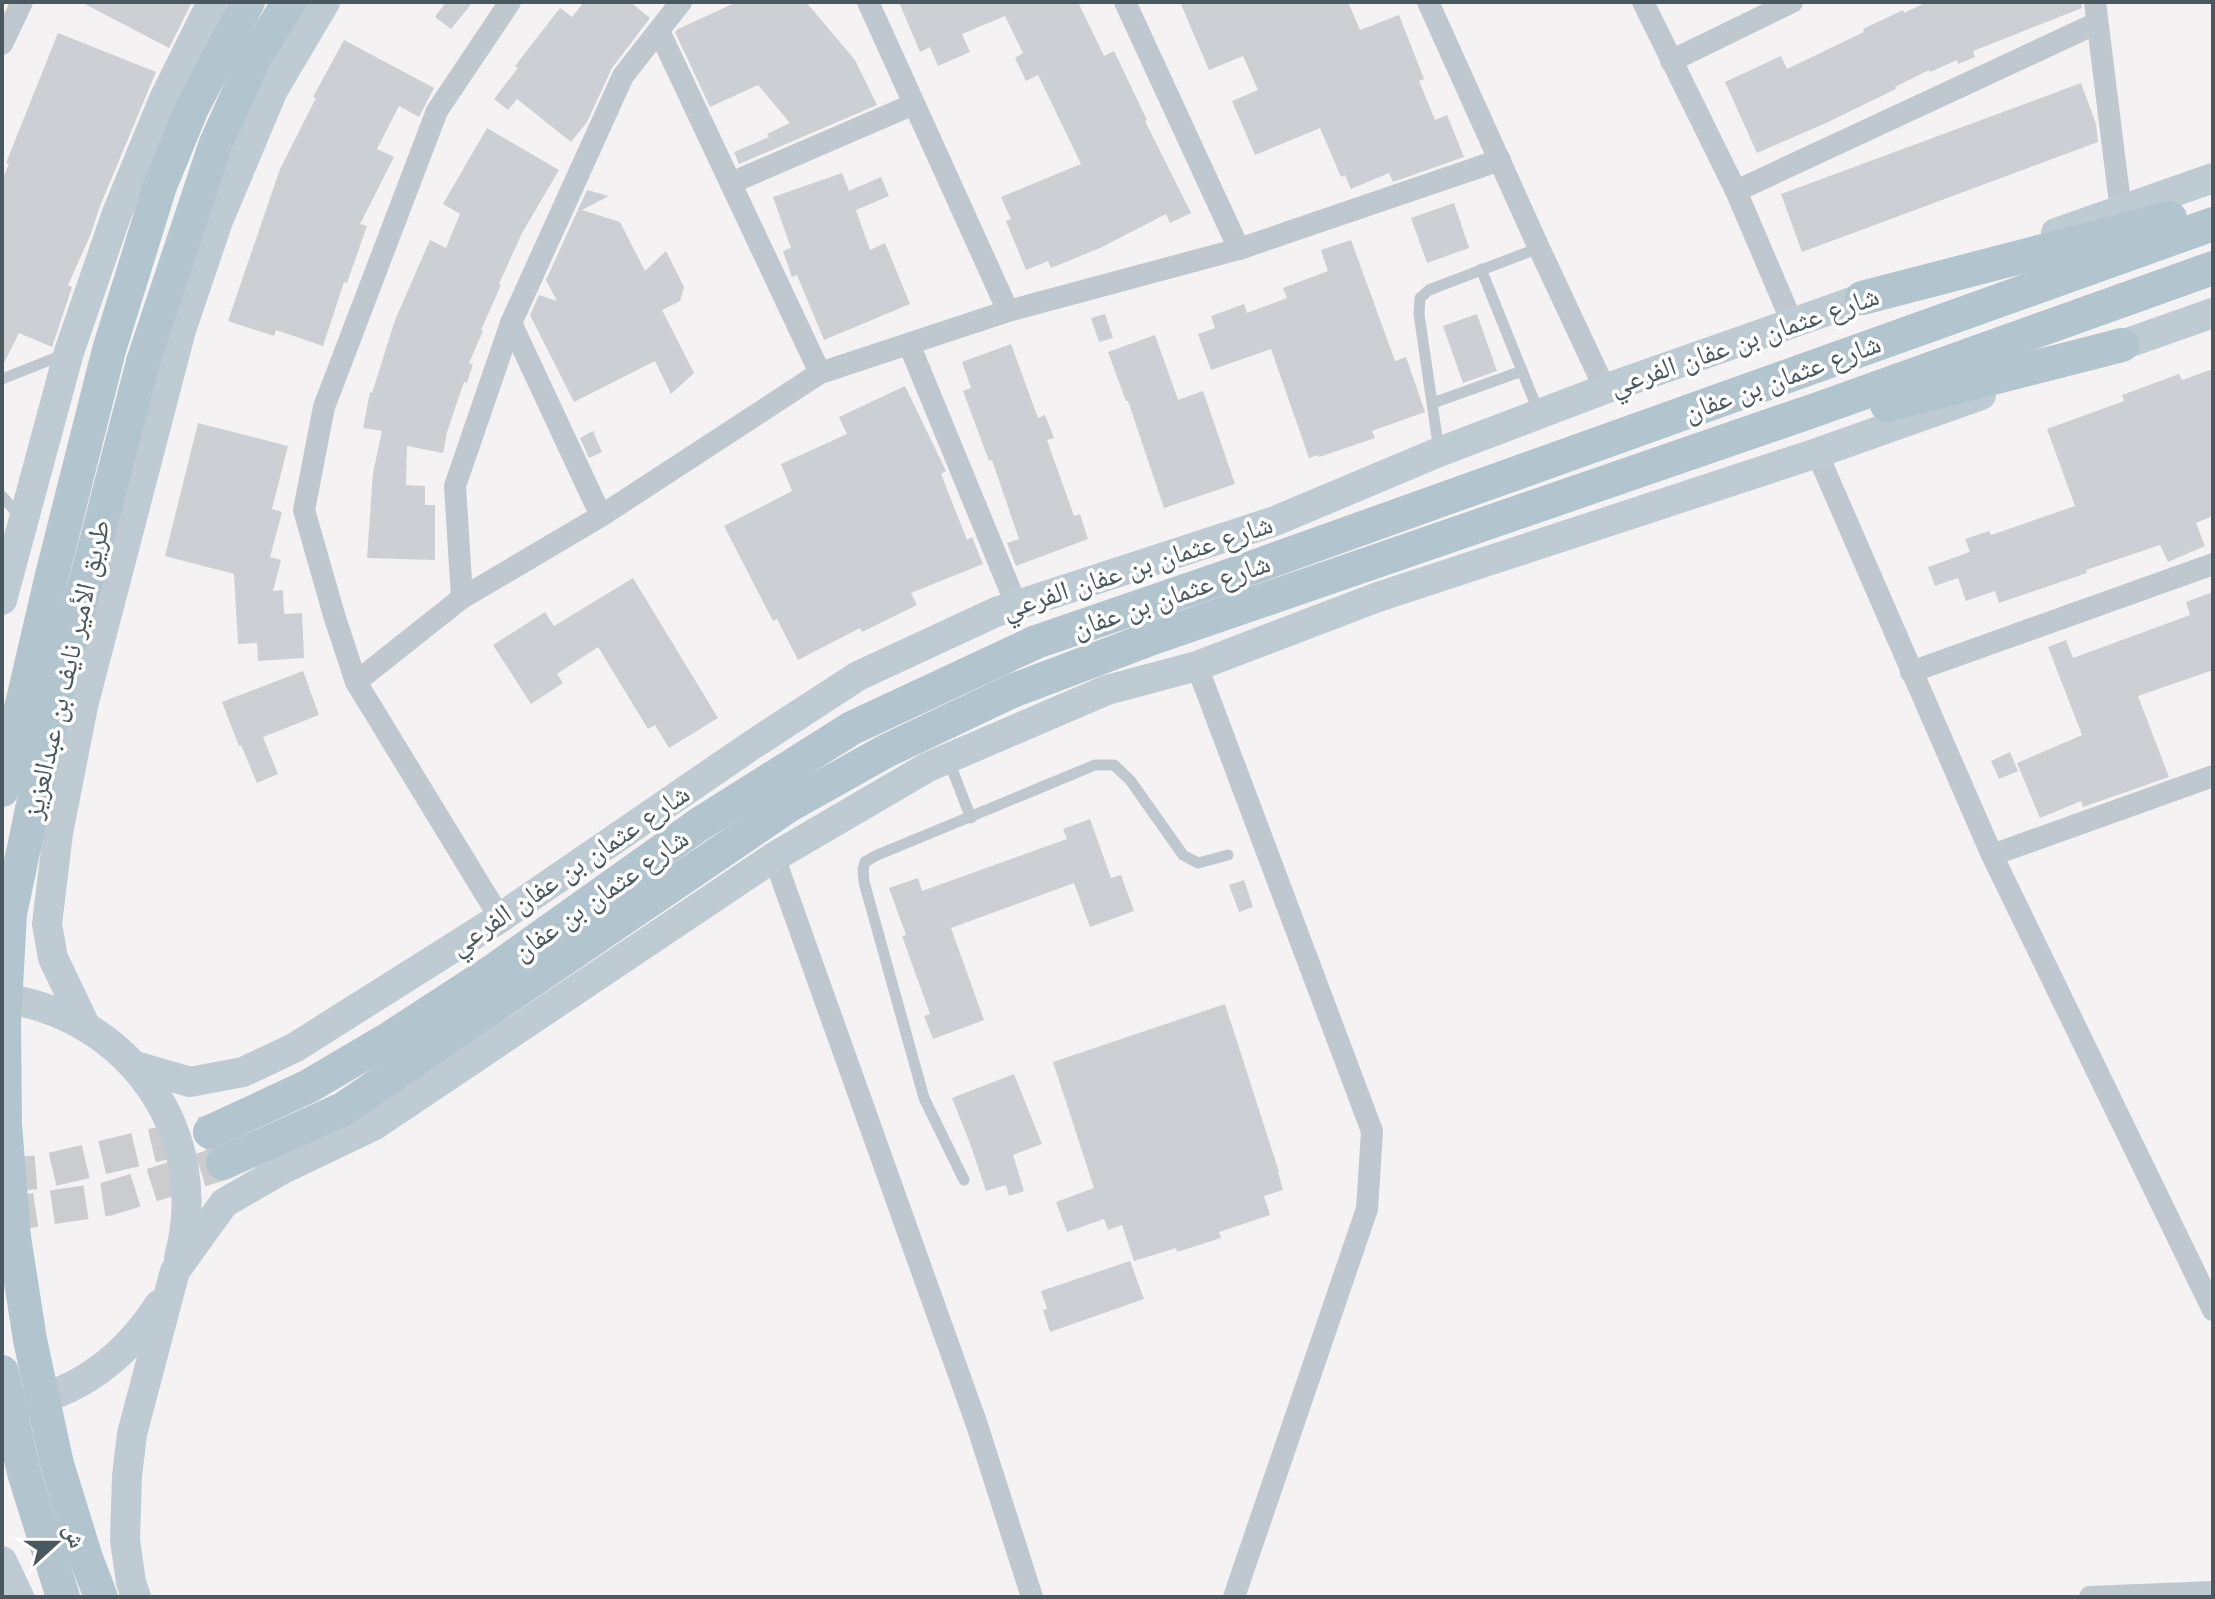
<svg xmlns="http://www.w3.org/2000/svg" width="2215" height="1599" viewBox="0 0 2215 1599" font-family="'Fira Sans','Noto Naskh Arabic',sans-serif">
<rect width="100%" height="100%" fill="#f4f2f2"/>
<!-- building -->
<g fill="#ccd0d4">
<polygon points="81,2 192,2 169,48"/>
<polygon points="446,2 473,2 451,29 435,17"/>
<polygon points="584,2 630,2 650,18 612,68 587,122 571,142 517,99 508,110 494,99 518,68 515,66 560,8 572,17"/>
<polygon points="737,2 806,2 855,60 877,105 739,164 734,152 769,137 767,134 790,123 758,85 710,107 675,32 678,29"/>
<polygon points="899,2 1078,2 1104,56 1114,51 1147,120 1145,121 1191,213 1170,223 1166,214 1100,248 1051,268 1048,261 1026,270 1006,221 1011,219 1001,197 1081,164 1038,75 1026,81 1015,58 1023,53 1005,16 962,34 970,52 938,66 930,47 920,52"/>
<polygon points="1180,2 1348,2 1360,30 1399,15 1424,79 1419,81 1435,120 1447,115 1464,157 1393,182 1389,173 1351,189 1345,175 1341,177 1320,128 1255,155 1232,101 1258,90 1243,56 1209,70"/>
<polygon points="1927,2 2081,2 2082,8 1973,51 1975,57 1958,64 1957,60 1930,72 1929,70 1895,87 1896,89 1826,123 1757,153 1725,82 1781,56 1787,69 1864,32 1863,29 1903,10 1904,13"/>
<polygon points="58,33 156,72 100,206 90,236 68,285 72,287 52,347 19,333 2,367 2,180 9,164 6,163"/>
<polygon points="344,40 434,88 419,117 399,106 377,149 394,157 360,224 367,226 347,283 344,282 323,346 276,330 274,336 228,321 280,169 316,98 313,97"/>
<polygon points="2081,83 2096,124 2098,142 1802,252 1781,194"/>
<polygon points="487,128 559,170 522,233 499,284 501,285 481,330 483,331 469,363 473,364 467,383 464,382 447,432 443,453 407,446 406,485 425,486 425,505 435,505 435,560 367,558 373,473 382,431 363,428 370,392 372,393 395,320 430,240 446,248 460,214 443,204"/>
<polygon points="842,173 849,191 881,177 889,196 856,210 870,250 885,243 910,304 824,340 797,275 792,277 783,251 791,248 773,197"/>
<polygon points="587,190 609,196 582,210 620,222 645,271 666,251 684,287 680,301 662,310 694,373 671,394 655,361 574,402 530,315 539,295 557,301 546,280"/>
<polygon points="1454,203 1469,248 1427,263 1411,218"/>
<polygon points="1351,240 1395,361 1406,357 1425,412 1372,431 1375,438 1319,457 1318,455 1309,458 1271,349 1211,370 1198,334 1215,328 1211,316 1244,304 1247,313 1287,298 1283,288 1328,271 1321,250"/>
<polygon points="1105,314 1113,338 1099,342 1091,318"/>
<polygon points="1477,314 1497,371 1463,383 1443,326"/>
<polygon points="1155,335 1178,400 1203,391 1235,484 1164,508 1128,401 1126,401 1108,352"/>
<polygon points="1011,344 1038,418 1045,415 1054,438 1047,440 1074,516 1080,514 1088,539 1016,566 1007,543 1019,539 992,460 989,461 963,391 971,388 962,362"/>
<polygon points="2213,369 2213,516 2196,523 2205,546 2168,562 2160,545 2086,570 2087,573 1999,603 1995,591 1966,601 1958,578 1935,586 1928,567 1970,552 1965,539 1989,531 1991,535 2075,506 2047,429 2124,401 2122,395 2179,374 2182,380"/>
<polygon points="905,386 946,471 941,474 967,540 972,537 983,564 911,593 917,605 862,632 860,628 798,660 777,619 773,621 724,526 792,491 781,464 847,434 839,417"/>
<polygon points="198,423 288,446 272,509 282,512 270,557 281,560 273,591 283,590 284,614 302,613 304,658 258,661 257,643 238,644 234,574 165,556"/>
<polygon points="593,431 602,452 589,458 580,438"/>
<polygon points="633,578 718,718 669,748 655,725 648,729 598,647 557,674 563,683 531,704 493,645 545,612 554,626"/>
<polygon points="2213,592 2213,670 2138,696 2169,777 2083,807 2081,801 2040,818 2017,763 2082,735 2048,647 2066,640 2073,658 2190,615 2186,602"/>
<polygon points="303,671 319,715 263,737 278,774 257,783 241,745 239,746 222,702"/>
<polygon points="2010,752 2018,771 1999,779 1991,761"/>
<polygon points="1090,819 1111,878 1121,875 1134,911 1090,927 1074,883 951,928 984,1020 933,1039 924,1016 930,1014 902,936 906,935 889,888 918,878 922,891 1067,839 1063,829"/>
<polygon points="1244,880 1253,907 1239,912 1229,885"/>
<polygon points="1225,1004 1279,1172 1278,1172 1283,1190 1264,1196 1270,1215 1219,1232 1221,1238 1177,1252 1176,1248 1134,1261 1122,1225 1108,1230 1104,1219 1067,1232 1056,1202 1094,1188 1053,1062"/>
<polygon points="1014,1074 1042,1144 1013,1155 1024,1191 1009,1196 1006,1185 986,1191 971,1146 952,1098"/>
<polygon points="1130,1261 1144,1299 1050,1332 1043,1310 1047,1309 1041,1291"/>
</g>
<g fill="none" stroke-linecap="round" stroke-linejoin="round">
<!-- primary-tunnel -->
<g stroke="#cacccd" stroke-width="34" stroke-dasharray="34 17" stroke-linecap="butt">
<polyline points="2,1175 41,1172 210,1132"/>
<polyline points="2,1215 107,1199 223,1163"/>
</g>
<!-- lane -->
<g stroke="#bec8ce" stroke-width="11">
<polyline points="1481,269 1539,413"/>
<polyline points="2,379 65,354"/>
<polyline points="1433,403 1522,371"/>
<polyline points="1439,451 1419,314 1420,298 1429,290 1539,248"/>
<polyline points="2,496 20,517"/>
<polyline points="948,759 971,818"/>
<polyline points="964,1180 924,1098 864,882 863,869 865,862 875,856 1095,765 1114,765 1130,780 1183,855 1198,863 1228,855"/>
</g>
<!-- street -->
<g stroke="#bec8ce" stroke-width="22">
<polyline points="868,2 1008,311"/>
<polyline points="1125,2 1239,249"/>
<polyline points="1428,2 1539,248 1605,389"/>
<polyline points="1643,2 1736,191 1792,322"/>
<polyline points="2095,2 2121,211"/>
<polyline points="659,31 820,373"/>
<polyline points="2,44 22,2"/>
<polyline points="1671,61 1792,2"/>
<polyline points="731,183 914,104"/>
<polyline points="1736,191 2097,23"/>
<polyline points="511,323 601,516"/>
<polyline points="909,344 1016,604"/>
<polyline points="1817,453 1992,855 2213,1310"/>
<polyline points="462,598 455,486 511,323 623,76 681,2"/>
<polyline points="1197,666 1372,1131 1367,1209 1234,1597"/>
<polyline points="1911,672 2213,564"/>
<polyline points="356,682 462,598 601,516 820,373 1008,311 1239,249 1500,160"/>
<polyline points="1992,855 2213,776"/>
<polyline points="774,857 977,1425 1032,1597"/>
<polyline points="500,918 356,682 334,615 304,510 324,407 437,111 510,2"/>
<polyline points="2090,1597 2213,1592"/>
</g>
<!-- secondary -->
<g stroke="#becbd3" stroke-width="30">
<polyline points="2056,233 2213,178"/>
<polyline points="2102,352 2213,313"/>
<polyline points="2,600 69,352 117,213 164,99 212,2"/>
<path d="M 2,998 C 128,1015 213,1132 179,1258"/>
<polyline points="85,1025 53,958 47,924 58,833 83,706 181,330 218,221 273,90 325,2"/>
<polyline points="135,1066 190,1082 243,1072 294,1048 500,918 752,745 858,676 996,612 1275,521 1439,452 1605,389 1886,290"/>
<path d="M 20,1404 C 80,1392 126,1356 159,1305"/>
<polyline points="2,1561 19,1597"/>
<polyline points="136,1597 131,1582 125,1540 127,1476 132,1434 175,1271 224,1203 281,1170 373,1126 774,857 928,767 1107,690 1197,666 1378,597 1817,453 1981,395"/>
</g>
<!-- primary -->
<g stroke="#b2c5cf" stroke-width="34">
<polyline points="1862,298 2170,218"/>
<polyline points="143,362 216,143 254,59 289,2"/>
<polyline points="1887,405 2122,345"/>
<polyline points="2,790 52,575 109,350 160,186 192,108 248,2"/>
<polyline points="210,1132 309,1086 387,1040 493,971 698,825 852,728 1036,642 1234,574 2213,224"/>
<polyline points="223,1163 343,1109 788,806 886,751 1012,691 1147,640 1818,409 2213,268"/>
</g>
<!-- primary-bridge -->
<g stroke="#b2c5cf" stroke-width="34">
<polyline points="2,1372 24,1473 63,1597"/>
<polyline points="101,1597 86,1558 57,1464 30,1340 14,1237 5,1124 4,1022 10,914 56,695 143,362"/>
</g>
</g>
<g text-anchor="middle" stroke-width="7" stroke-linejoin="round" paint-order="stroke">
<!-- street labels -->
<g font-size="28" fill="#4a585f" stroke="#fff">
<text transform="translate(1744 340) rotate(-19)" y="10">شارع عثمان بن عفان الفرعي</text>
<text transform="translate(1782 377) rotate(-20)" y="10">شارع عثمان بن عفان</text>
<text transform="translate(1137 566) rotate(-18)" y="10">شارع عثمان بن عفان الفرعي</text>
<text transform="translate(1171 595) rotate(-19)" y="10">شارع عثمان بن عفان</text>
<text transform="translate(66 669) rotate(-77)" y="10">طريق الأمير نايف بن عبدالعزيز</text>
<text transform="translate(569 869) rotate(-34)" y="10">شارع عثمان بن عفان الفرعي</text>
<text transform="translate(600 894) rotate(-35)" y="10">شارع عثمان بن عفان</text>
</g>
</g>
<!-- border -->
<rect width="2215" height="1599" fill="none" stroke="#4a585f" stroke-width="8"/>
<!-- north arrow -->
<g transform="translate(56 1543) rotate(69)" stroke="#ffffff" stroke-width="6" paint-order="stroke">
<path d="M0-6L14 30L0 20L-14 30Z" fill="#4a585f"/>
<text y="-12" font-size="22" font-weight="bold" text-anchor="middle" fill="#4a585f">ش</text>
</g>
</svg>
